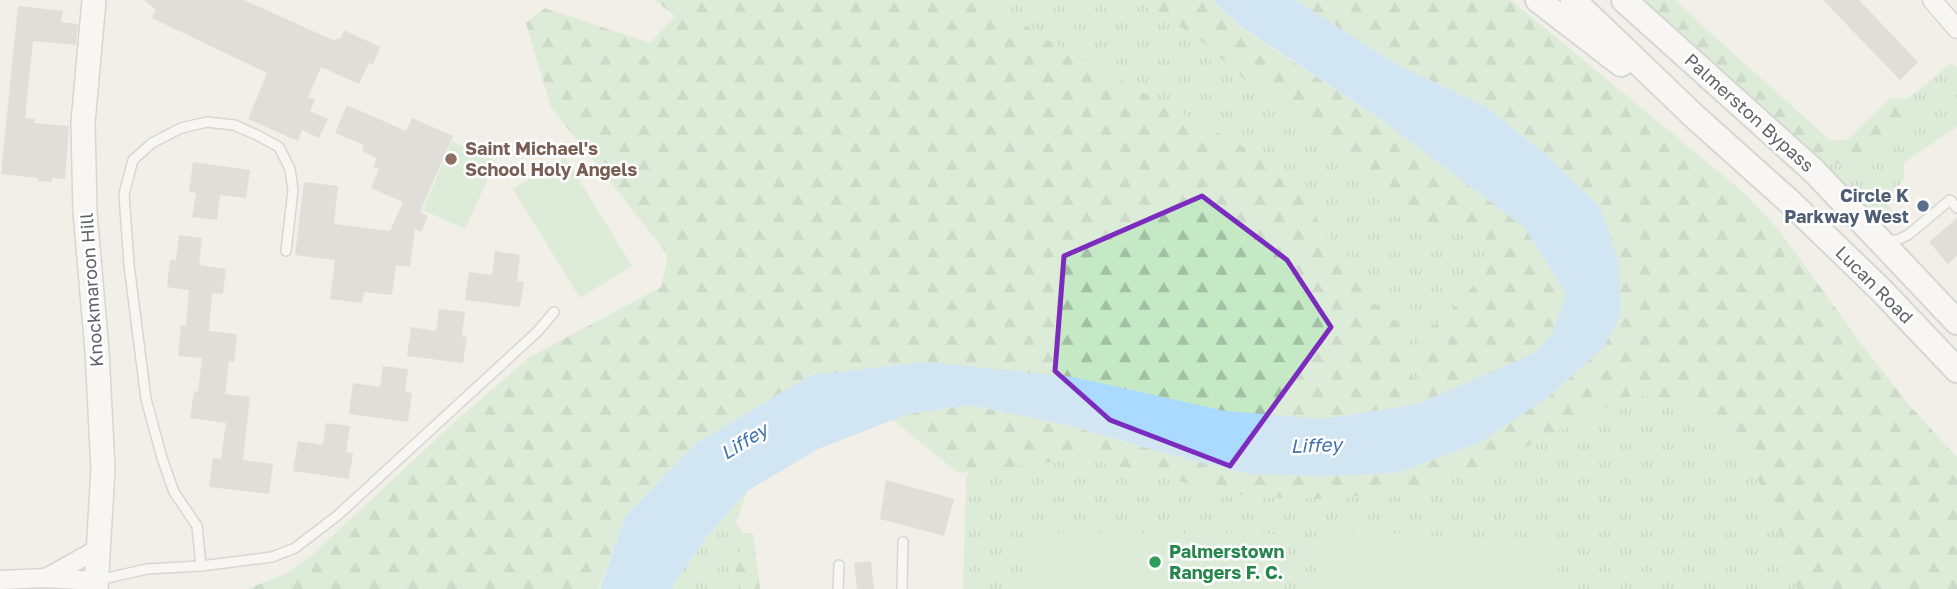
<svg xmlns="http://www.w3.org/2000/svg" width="1957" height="589" viewBox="0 0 1957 589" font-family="'Golos Text',sans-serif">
<defs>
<pattern id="grass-tufts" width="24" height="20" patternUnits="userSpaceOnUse" patternTransform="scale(1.75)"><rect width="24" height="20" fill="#c5e8c5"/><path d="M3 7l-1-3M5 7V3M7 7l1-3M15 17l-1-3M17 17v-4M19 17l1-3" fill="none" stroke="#a3c0a4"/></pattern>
<pattern id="forest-firs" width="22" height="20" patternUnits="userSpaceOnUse" patternTransform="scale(1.75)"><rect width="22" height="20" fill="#c5e8c5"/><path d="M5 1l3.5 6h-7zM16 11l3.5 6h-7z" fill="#a3c0a4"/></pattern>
</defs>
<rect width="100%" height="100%" fill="#f1efe8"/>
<!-- grass -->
<g fill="url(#grass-tufts)">
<polygon points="986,0 1139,0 1203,42 1245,80 1307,120 1349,156 1401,215 1450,229 1492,250 1477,281 1444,321 1420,333 1418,404 1402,325 1371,301 1332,244 1066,51"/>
<polygon points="1952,63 1957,68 1957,126 1904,163 1904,180 1889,195 1879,193 1898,217 1896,221 1871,217 1819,164 1848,163 1876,139 1889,131 1906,124 1915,106 1907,99"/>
<polygon points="1635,394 1683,401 1717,428 1749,458 1779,529 1785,570 1798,589 963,589 966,477 971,471 1085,458 1190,484 1325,499 1405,491 1487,466"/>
<polygon points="747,491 736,523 743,533 753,533 732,565 743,589 673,589 673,585 704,540"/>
</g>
<!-- forest -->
<g fill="url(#forest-firs)">
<polygon points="655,0 986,0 1066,51 1246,148 1295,183 1332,244 1371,301 1402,325 1418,400 1420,333 1444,320 1477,281 1492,250 1450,229 1401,215 1349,156 1307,120 1245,80 1203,42 1139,0 1213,0 1240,27 1379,118 1525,228 1566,294 1552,334 1535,353 1418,404 1324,419 1220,413 811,375 695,444 625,517 599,589 247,589 288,573 314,553 459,418 530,357 661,287 668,255 551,107 526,23 544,8 650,43 675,16"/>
<polygon points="1295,0 1511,0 1744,193 1778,229 1863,346 1909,405 1957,457 1957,589 1798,589 1785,570 1779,529 1749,458 1717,428 1683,401 1635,394 1487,466 1405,491 1325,499 1254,497 1190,484 1085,458 958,473 893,420 908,414 970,405 1067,425 1161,452 1249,474 1322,476 1397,473 1479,443 1548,397 1604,347 1600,207 1545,154 1486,107 1396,64"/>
<polygon points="1635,0 1675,0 1717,39 1831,141 1848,139 1891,98 1907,99 1915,106 1915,115 1906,124 1889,131 1876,139 1848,163 1819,164"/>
<polygon points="753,533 760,589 743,589 732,565"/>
</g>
<!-- garden -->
<g fill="#c5e8c5">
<polygon points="452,141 496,161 465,229 423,210"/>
<polygon points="565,157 632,266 580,298 513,189"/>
<polygon points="1319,530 1559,542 1557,589 1316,589"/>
<polygon points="1031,532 1278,534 1278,589 1031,589"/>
</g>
<!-- water -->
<polygon fill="#aadaff" points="1213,0 1295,0 1396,64 1486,107 1545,154 1600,207 1619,263 1620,316 1604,347 1548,397 1479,443 1397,473 1322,476 1249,474 1161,452 1067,425 970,405 908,414 818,449 747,491 704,540 673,585 673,589 600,589 625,517 695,444 811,375 926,362 1073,377 1225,411 1324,419 1418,404 1535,353 1552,334 1566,294 1525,228 1379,118 1240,26"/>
<!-- building -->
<g fill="#cccac5">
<polygon points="144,0 244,0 335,41 337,38 340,39 344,30 380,47 373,64 369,63 359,84 321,67 308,97 315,100 310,111 328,119 319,138 302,130 298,141 248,119 267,73 152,18 156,10"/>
<polygon points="1823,0 1859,0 1918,62 1900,80"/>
<polygon points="18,6 63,11 61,22 78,24 76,45 33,41 25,118 35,119 34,123 69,126 65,179 52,178 52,182 38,181 38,178 1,174"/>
<polygon points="347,105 406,131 412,118 453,136 420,212 428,216 421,232 415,229 410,267 396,265 392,295 364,292 362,303 330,299 335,260 295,255 304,182 338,186 334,224 390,231 403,202 371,188 379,169 373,167 377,158 362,151 364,145 335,133"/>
<polygon points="193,162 250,170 246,198 220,195 217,220 192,217 196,193 189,192"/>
<polygon points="1957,218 1957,256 1948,264 1929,242"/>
<polygon points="179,235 202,238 199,265 226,269 223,294 212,293 209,331 237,334 234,362 229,361 225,394 250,397 243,460 273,464 269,494 209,487 213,458 221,459 226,423 190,418 194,391 198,392 202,358 178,356 181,325 186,326 189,290 167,287 170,260 176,260"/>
<polygon points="495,251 520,255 517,281 524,282 520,307 465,300 469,272 492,275"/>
<polygon points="439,309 465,312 462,336 467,337 463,363 407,356 411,327 436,331"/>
<polygon points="383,366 408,369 405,392 412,393 408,422 349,414 353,383 380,387"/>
<polygon points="326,423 350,426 346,452 353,453 349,479 293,471 298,441 323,445"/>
<polygon points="886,480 954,499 944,536 880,519"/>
<polygon points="871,561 874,589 857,589 854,563"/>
</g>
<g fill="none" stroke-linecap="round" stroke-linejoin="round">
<!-- service casing -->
<g stroke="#b5b8bc" stroke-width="12">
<g id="service">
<polyline points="1886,240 1897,240 1908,235 1950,200 1957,208"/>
<polyline points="201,566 197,526 174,492 162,458 146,399 129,265 124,194 133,160 152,143 181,128 207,122 234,125 257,135 279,147 290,169 293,190 286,251"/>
<polyline points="98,580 147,569 201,566 272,557 295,548 338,515 537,332 554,312"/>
<polyline points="838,589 839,565"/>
<polyline points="902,589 903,542"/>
</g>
</g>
<!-- minor casing -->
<g stroke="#b5b8bc" stroke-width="21">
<g id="minor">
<polyline points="1932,0 1957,29"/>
<polyline points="46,578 98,549"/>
<polyline points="0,580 46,578 96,581"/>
</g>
</g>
<!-- tertiary casing -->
<g stroke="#b5b8bc" stroke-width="26">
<polyline id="tertiary" points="94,0 83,123 85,212 97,351 103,469 96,589"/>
</g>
<!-- secondary casing -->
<g stroke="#b6babf" stroke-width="28">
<g id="secondary">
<polyline points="1538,0 1621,64"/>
<polyline points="1573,0 1695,117 1791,203 1881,290 1957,370"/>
<polyline points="1624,0 1814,171 1957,322"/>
</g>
</g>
<!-- service -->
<use href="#service" stroke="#fff" stroke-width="9"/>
<!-- minor -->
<use href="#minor" stroke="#fff" stroke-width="18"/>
<!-- tertiary -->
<use href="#tertiary" stroke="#fff" stroke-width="23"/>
<!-- secondary -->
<use href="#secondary" stroke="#fff" stroke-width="24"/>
</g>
<!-- marked area -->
<path d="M0 0H1957V589H0ZM 1202,196 L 1287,260 L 1331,327 L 1230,466 L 1110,420 L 1055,371 L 1064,256 Z" fill="#f1efe8" fill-opacity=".55" fill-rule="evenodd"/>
<path fill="none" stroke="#7b2cbf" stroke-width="5" stroke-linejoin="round" d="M 1202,196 L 1287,260 L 1331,327 L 1230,466 L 1110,420 L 1055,371 L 1064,256 Z"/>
<!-- markers -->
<circle fill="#8d6e63" stroke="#fff" stroke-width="2.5" cx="451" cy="159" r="7"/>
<circle fill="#5c6f8a" stroke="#fff" stroke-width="2.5" cx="1923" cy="206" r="7"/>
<circle fill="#2e9e5b" stroke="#fff" stroke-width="2.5" cx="1155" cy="562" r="7"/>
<g text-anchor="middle" stroke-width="5" stroke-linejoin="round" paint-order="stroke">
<!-- street labels -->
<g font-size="18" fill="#5f6368" stroke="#fff">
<text transform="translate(1749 113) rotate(42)" y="6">Palmerston Bypass</text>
<text transform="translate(1874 285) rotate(45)" y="6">Lucan Road</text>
<text transform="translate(92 290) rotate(-94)" y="6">Knockmaroon Hill</text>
</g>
<!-- education labels -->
<g font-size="18" font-weight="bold" fill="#785e54" stroke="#fff" text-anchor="start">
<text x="465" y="155">Saint Michael's<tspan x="465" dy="21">School Holy Angels</tspan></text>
</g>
<!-- service labels -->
<g font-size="18" font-weight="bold" fill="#4e5e75" stroke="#fff" text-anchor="end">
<text x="1909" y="202">Circle K<tspan x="1909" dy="21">Parkway West</tspan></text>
</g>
<!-- leisure labels -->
<g font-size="18" font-weight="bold" fill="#27864d" stroke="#fff" text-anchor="start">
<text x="1169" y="558">Palmerstown<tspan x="1169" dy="21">Rangers F. C.</tspan></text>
</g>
<!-- water labels -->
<g font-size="19" font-style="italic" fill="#4174aa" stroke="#fff">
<text transform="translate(744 441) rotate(-32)" y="7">Liffey</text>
<text transform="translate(1316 445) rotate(-2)" y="7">Liffey</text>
</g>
</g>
</svg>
